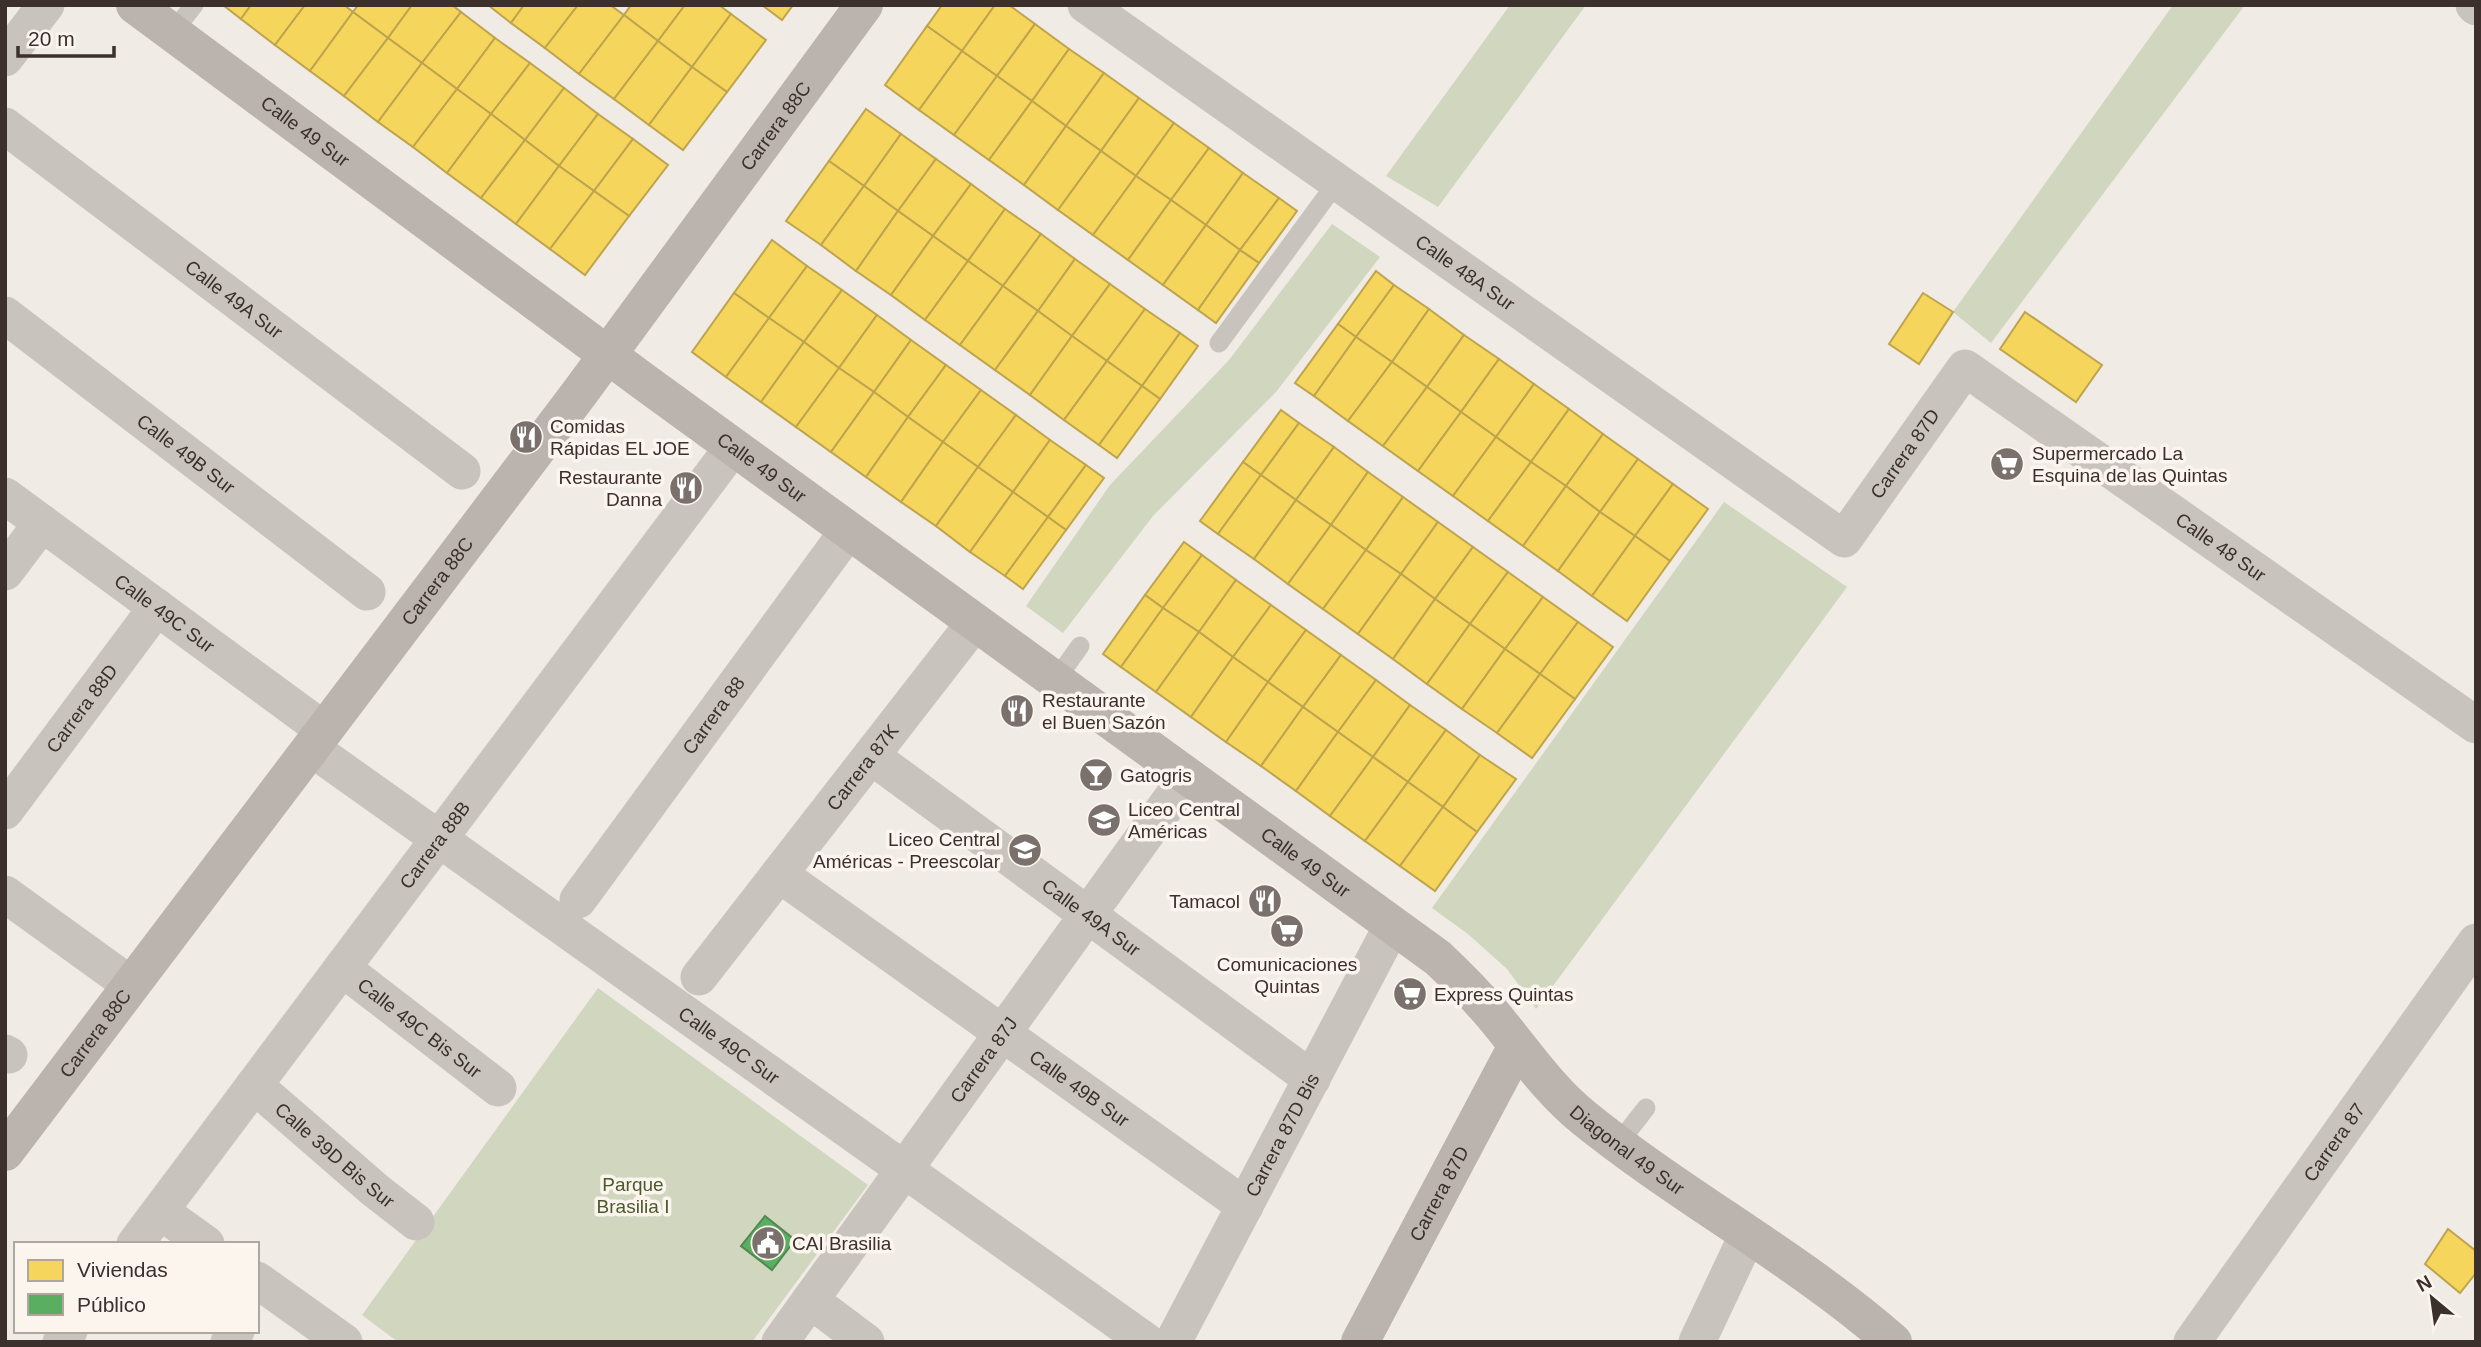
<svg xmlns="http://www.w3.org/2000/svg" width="2481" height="1347" viewBox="0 0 2481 1347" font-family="Helvetica,sans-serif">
<rect width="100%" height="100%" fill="#f0ebe5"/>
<!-- green -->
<g fill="#d1d6bf">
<polygon points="1510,5 1586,5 1438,207 1386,176"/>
<polygon points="2173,5 2245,5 1991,343 1953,312"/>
<polygon points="1332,224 1380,257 1276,392 1153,516 1063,633 1026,606 1110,485 1229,360"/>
<polygon points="1724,502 1847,587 1536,1009 1507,969 1468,934 1432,908"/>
<polygon points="598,988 868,1185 752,1342 398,1342 362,1315"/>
</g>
<!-- homes -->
<g fill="#f6d55c" stroke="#bea44d" stroke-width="2">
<polygon points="223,5 251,5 241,19"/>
<polygon points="251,5 305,5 275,45 241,19"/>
<polygon points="305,5 344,5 353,12 310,71 275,45"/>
<polygon points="358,5 412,5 388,38 353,12"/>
<polygon points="412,5 452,5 461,12 422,63 388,38"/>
<polygon points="488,5 524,5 511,23"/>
<polygon points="524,5 578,5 545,48 511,23"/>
<polygon points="578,5 610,5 624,15 579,74 545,48"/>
<polygon points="631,5 685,5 658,41 624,15"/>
<polygon points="685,5 719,5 731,14 692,67 658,41"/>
<polygon points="762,5 793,5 782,20"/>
<polygon points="942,5 995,5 962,51 927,26"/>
<polygon points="995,5 1009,5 1035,24 997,76 962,51"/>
<polygon points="353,12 388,38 344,96 310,71"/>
<polygon points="461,12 495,38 457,89 422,63"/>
<polygon points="731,14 766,40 727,92 692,67"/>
<polygon points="624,15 658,41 614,99 579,74"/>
<polygon points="1035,24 1069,49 1032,101 997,76"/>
<polygon points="927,26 962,51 919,110 885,85"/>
<polygon points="388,38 422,63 378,122 344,96"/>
<polygon points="495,38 530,63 491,114 457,89"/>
<polygon points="658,41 692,67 649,125 614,99"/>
<polygon points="1069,49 1104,73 1066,126 1032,101"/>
<polygon points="962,51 997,76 954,135 919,110"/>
<polygon points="422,63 457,89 413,147 378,122"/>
<polygon points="530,63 564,88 525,140 491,114"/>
<polygon points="692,67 727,92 683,150 649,125"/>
<polygon points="1104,73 1139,98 1101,151 1066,126"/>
<polygon points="997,76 1032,101 989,160 954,135"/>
<polygon points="564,88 598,114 559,166 525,140"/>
<polygon points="457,89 491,114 447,173 413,147"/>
<polygon points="1139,98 1174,123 1136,176 1101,151"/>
<polygon points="1032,101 1066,126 1024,185 989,160"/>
<polygon points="866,109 901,134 864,186 829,161"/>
<polygon points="491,114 525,140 481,198 447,173"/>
<polygon points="598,114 633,139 594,191 559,166"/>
<polygon points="1174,123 1209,148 1171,200 1136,176"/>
<polygon points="1066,126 1101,151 1058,210 1024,185"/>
<polygon points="901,134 936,159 898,211 864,186"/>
<polygon points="633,139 668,165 629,216 594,191"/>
<polygon points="525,140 559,166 516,224 481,198"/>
<polygon points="1209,148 1243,173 1206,225 1171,200"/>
<polygon points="1101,151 1136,176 1093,235 1058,210"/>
<polygon points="936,159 971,184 933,236 898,211"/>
<polygon points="829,161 864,186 821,245 786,221"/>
<polygon points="559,166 594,191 550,249 516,224"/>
<polygon points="1243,173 1279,198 1240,250 1206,225"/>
<polygon points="1136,176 1171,200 1128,260 1093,235"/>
<polygon points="971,184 1005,209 968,261 933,236"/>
<polygon points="864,186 898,211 856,271 821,245"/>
<polygon points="594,191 629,216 585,275 550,249"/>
<polygon points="1279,198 1297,211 1259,263 1240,250"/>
<polygon points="1171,200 1206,225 1163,285 1128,260"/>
<polygon points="1005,209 1041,234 1003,286 968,261"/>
<polygon points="898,211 933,236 891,295 856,271"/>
<polygon points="1206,225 1240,250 1198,310 1163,285"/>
<polygon points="1041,234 1075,259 1038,311 1003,286"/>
<polygon points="933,236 968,261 925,320 891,295"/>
<polygon points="772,240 807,266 769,318 734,293"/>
<polygon points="1240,250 1259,263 1216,323 1198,310"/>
<polygon points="1075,259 1110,284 1072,336 1038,311"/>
<polygon points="968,261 1003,286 960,345 925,320"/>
<polygon points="807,266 842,290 804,342 769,318"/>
<polygon points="1376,271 1394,285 1356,337 1338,324"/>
<polygon points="1110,284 1145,309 1107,361 1072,336"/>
<polygon points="1394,285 1429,309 1392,362 1356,337"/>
<polygon points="1003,286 1038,311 995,370 960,345"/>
<polygon points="842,290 877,315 839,368 804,342"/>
<polygon points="734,293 769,318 726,377 692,352"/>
<polygon points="1923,293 1953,312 1919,364 1889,344"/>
<polygon points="1145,309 1180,333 1142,386 1107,361"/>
<polygon points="1429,309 1464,335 1427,387 1392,362"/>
<polygon points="1038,311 1072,336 1030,395 995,370"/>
<polygon points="2025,312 2102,365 2076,402 2000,349"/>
<polygon points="877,315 911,340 874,392 839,368"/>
<polygon points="769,318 804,342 761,402 726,377"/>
<polygon points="1338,324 1356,337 1314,396 1295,383"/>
<polygon points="1180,333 1198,346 1160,399 1142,386"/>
<polygon points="1464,335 1499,359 1461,412 1427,387"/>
<polygon points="1072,336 1107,361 1064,420 1030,395"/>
<polygon points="1356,337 1392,362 1348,421 1314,396"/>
<polygon points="911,340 946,365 908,417 874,392"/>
<polygon points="804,342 839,368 796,427 761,402"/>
<polygon points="1499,359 1534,384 1496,437 1461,412"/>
<polygon points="1107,361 1142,386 1099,445 1064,420"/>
<polygon points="1392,362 1427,387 1383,446 1348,421"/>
<polygon points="946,365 981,390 943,442 908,417"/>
<polygon points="839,368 874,392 831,452 796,427"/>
<polygon points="1534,384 1569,409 1531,462 1496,437"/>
<polygon points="1142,386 1160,399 1117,458 1099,445"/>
<polygon points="1427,387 1461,412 1418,471 1383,446"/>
<polygon points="981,390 1016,415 978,467 943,442"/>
<polygon points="874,392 908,417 866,477 831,452"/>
<polygon points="1569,409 1603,434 1566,486 1531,462"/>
<polygon points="1281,410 1299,423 1261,475 1243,462"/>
<polygon points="1461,412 1496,437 1453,496 1418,471"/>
<polygon points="1016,415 1050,440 1013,492 978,467"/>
<polygon points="908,417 943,442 901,502 866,477"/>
<polygon points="1299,423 1334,447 1296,500 1261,475"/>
<polygon points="1603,434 1638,459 1600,512 1566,486"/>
<polygon points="1496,437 1531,462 1488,521 1453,496"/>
<polygon points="1050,440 1086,465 1048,517 1013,492"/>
<polygon points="943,442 978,467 936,526 901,502"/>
<polygon points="1334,447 1368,472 1331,525 1296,500"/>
<polygon points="1638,459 1673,484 1635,536 1600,512"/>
<polygon points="1243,462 1261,475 1218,534 1200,521"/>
<polygon points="1531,462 1566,486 1523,546 1488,521"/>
<polygon points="1086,465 1104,478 1066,530 1048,517"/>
<polygon points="978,467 1013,492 970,552 936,526"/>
<polygon points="1368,472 1403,497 1366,550 1331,525"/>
<polygon points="1261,475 1296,500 1254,559 1218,534"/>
<polygon points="1673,484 1708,509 1670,561 1635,536"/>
<polygon points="1566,486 1600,512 1558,571 1523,546"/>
<polygon points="1013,492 1048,517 1005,576 970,552"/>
<polygon points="1403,497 1438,522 1401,574 1366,550"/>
<polygon points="1296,500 1331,525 1288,584 1254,559"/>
<polygon points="1600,512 1635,536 1592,596 1558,571"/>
<polygon points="1048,517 1066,530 1023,589 1005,576"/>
<polygon points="1438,522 1473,547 1435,599 1401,574"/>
<polygon points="1331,525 1366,550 1323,609 1288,584"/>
<polygon points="1635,536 1670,561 1627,621 1592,596"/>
<polygon points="1184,542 1202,555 1163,608 1145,595"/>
<polygon points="1473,547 1508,572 1470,624 1435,599"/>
<polygon points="1366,550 1401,574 1358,634 1323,609"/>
<polygon points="1202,555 1236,580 1199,632 1163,608"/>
<polygon points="1508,572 1543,597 1505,649 1470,624"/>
<polygon points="1401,574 1435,599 1393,659 1358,634"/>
<polygon points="1236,580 1271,605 1233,657 1199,632"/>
<polygon points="1145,595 1163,608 1121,667 1103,654"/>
<polygon points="1543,597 1578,622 1540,674 1505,649"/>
<polygon points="1435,599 1470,624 1427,684 1393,659"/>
<polygon points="1271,605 1306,630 1268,682 1233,657"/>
<polygon points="1163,608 1199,632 1156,692 1121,667"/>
<polygon points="1578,622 1613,647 1575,699 1540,674"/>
<polygon points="1470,624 1505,649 1462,709 1427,684"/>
<polygon points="1306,630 1341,655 1303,707 1268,682"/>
<polygon points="1199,632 1233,657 1191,717 1156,692"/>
<polygon points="1505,649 1540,674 1497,733 1462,709"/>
<polygon points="1341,655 1376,680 1338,732 1303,707"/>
<polygon points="1233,657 1268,682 1226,742 1191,717"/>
<polygon points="1540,674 1575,699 1532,758 1497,733"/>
<polygon points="1376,680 1410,705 1373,757 1338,732"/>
<polygon points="1268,682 1303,707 1261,766 1226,742"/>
<polygon points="1410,705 1446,730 1408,782 1373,757"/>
<polygon points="1303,707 1338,732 1296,791 1261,766"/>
<polygon points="1446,730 1480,755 1443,807 1408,782"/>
<polygon points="1338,732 1373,757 1330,816 1296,791"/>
<polygon points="1480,755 1516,779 1477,832 1443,807"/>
<polygon points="1373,757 1408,782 1365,841 1330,816"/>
<polygon points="1408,782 1443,807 1400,866 1365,841"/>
<polygon points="1443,807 1477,832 1435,891 1400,866"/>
<polygon points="2448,1229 2476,1251 2476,1273 2460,1293 2425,1264"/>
</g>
<!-- public -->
<polygon fill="#5aae61" stroke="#518851" stroke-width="2" points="765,1216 795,1240 772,1270 741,1246"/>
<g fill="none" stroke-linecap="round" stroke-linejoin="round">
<!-- lane -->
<g stroke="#c9c3be" stroke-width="19">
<polyline points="172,33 194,5"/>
<polyline points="1219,343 1337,182"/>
<polyline points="1058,683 1065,667 1080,646"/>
<polyline points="1618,1144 1646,1108"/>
</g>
<!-- street -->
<g stroke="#c9c3be" stroke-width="37">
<path id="s1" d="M 1086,5 L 1844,539 L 1965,368 L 2476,725"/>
<polyline points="2474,5 2476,7"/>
<polyline points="5,58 46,5"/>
<path id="s2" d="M 5,126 L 462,471"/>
<path id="s3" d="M 5,315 L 367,592"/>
<path id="s4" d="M 5,496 L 324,730"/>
<polyline points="5,572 42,523"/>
<path id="s5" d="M 311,748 L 1147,1342"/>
<path id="s6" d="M 871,756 L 1312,1079"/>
<path id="s7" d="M 5,811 L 157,607"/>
<path id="s8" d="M 779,874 L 1245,1206"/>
<polyline points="5,894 131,985"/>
<path id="s9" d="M 578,900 L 848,531"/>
<path id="s10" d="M 342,968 L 498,1088"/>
<path id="s11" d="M 699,977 L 975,622"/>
<polyline points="5,1053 9,1055"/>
<path id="s12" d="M 254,1085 L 375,1190 L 416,1222"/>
<polyline points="160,1211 206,1244"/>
<path id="s13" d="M 135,1244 L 733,447"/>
<polyline points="257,1280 344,1342"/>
<polyline points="810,1300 866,1342"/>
<polyline points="61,1342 69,1331"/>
<polyline points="229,1342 236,1331"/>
<path id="s14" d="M 780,1342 L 1187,777"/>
<path id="s15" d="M 1173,1342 L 1392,926"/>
<polyline points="1697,1342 1748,1234"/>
<path id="s16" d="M 2192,1342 L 2476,942"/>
</g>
<!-- secondary -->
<g stroke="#bab3ae" stroke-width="38">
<path id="s17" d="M 135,5 L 647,384 L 1438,958 C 1457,976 1476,995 1493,1015 C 1523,1051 1548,1089 1584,1118 C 1683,1198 1797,1258 1893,1342"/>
<path id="s18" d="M 5,1152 L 581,391 L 864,5"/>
<path id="s19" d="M 1360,1342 L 1517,1046"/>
</g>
</g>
<!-- icons -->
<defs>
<g id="restaurant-disc" transform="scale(1.75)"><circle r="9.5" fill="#7a716c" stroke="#fbf5ee"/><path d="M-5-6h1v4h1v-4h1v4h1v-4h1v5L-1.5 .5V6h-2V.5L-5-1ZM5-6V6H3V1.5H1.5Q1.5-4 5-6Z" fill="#fff"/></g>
<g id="supermarket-disc" transform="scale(1.75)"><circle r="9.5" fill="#7a716c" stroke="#fbf5ee"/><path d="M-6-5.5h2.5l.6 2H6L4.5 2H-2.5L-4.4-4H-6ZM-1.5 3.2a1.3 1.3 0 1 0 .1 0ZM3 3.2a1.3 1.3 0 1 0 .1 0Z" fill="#fff"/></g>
<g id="bar-disc" transform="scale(1.75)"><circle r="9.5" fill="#7a716c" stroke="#fbf5ee"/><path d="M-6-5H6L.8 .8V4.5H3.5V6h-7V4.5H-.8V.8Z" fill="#fff"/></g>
<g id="school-disc" transform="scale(1.75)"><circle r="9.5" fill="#7a716c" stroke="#fbf5ee"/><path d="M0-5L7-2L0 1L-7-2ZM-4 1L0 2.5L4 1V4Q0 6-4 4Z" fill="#fff"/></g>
<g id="civic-disc" transform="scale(1.75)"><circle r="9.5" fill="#7a716c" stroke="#fbf5ee"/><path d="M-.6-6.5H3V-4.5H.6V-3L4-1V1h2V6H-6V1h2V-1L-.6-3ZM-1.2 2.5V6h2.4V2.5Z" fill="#fff"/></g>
</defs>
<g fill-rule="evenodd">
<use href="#restaurant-disc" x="526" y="437"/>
<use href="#supermarket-disc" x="2007" y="464"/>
<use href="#restaurant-disc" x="686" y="488"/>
<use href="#restaurant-disc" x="1017" y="711"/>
<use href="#bar-disc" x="1096" y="775"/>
<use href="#school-disc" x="1104" y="820"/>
<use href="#school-disc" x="1025" y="850"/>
<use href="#restaurant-disc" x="1265" y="901"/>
<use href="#supermarket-disc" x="1287" y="931"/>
<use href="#supermarket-disc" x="1410" y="994"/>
<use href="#civic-disc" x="768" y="1243"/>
</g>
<g text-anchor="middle" stroke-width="7" stroke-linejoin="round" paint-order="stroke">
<!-- street labels -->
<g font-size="19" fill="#3b302b" stroke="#fbf5ee">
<text dy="7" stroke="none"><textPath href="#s18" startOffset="1283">Carrera 88C</textPath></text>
<text dy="7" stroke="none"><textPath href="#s17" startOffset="212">Calle 49 Sur</textPath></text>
<text dy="7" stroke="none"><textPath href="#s1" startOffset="464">Calle 48A Sur</textPath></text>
<text dy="7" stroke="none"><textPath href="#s2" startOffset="287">Calle 49A Sur</textPath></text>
<text dy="7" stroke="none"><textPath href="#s3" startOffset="228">Calle 49B Sur</textPath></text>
<text dy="7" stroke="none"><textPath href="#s1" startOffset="1032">Carrera 87D</textPath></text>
<text dy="7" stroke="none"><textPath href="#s17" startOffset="779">Calle 49 Sur</textPath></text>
<text dy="7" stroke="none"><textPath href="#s1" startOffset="1449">Calle 48 Sur</textPath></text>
<text dy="7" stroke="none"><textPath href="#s18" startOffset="716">Carrera 88C</textPath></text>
<text dy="7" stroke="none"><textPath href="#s4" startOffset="198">Calle 49C Sur</textPath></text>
<text dy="7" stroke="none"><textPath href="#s7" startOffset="128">Carrera 88D</textPath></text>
<text dy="7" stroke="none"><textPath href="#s9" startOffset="229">Carrera 88</textPath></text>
<text dy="7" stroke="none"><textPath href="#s11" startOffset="266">Carrera 87K</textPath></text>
<text dy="7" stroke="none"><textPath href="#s13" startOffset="499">Carrera 88B</textPath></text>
<text dy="7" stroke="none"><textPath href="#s17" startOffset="1451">Calle 49 Sur</textPath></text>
<text dy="7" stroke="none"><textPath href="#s6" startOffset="273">Calle 49A Sur</textPath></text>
<text dy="7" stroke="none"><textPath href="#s10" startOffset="98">Calle 49C Bis Sur</textPath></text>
<text dy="7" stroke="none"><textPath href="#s18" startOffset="149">Carrera 88C</textPath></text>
<text dy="7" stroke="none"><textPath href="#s5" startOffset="513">Calle 49C Sur</textPath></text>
<text dy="7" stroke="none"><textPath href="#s14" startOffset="348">Carrera 87J</textPath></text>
<text dy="7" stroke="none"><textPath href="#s8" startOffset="369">Calle 49B Sur</textPath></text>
<text dy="7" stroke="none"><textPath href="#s15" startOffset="234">Carrera 87D Bis</textPath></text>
<text dy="7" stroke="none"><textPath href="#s16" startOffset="245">Carrera 87</textPath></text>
<text dy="7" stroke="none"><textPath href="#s17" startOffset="1885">Diagonal 49 Sur</textPath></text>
<text dy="7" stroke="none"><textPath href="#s12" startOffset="107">Calle 39D Bis Sur</textPath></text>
<text dy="7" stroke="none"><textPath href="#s19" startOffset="168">Carrera 87D</textPath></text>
</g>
<!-- poi labels -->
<g font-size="19" fill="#3b302b" stroke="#fbf5ee" text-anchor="start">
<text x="550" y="433">Comidas<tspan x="550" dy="22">Rápidas EL JOE</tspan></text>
<text x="2032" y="460">Supermercado La<tspan x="2032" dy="22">Esquina de las Quintas</tspan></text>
<text x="662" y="484" text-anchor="end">Restaurante<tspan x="662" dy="22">Danna</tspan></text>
<text x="1042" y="707">Restaurante<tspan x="1042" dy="22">el Buen Sazón</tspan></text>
<text x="1120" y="782">Gatogris</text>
<text x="1128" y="816">Liceo Central<tspan x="1128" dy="22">Américas</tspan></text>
<text x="1000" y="846" text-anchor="end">Liceo Central<tspan x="1000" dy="22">Américas - Preescolar</tspan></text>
<text x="1240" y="908" text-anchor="end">Tamacol</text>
<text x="1287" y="971" text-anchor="middle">Comunicaciones<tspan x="1287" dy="22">Quintas</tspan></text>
<text x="1434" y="1001">Express Quintas</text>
<text x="792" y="1250">CAI Brasilia</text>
</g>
<!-- park labels -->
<g font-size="19" fill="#4a5a2e" stroke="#fbf5ee">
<text x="633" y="1191">Parque<tspan x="633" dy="22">Brasilia I</tspan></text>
</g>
</g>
<!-- border -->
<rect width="2481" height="1347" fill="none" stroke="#3b302b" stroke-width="14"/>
<!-- legend -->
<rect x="14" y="1242" width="245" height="91" fill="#fbf5ee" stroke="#aea6a0" stroke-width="2"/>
<rect x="28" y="1260" width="35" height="21" fill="#f6d55c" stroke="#aea6a0" stroke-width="2"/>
<text x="77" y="1277" font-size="21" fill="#3b302b">Viviendas</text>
<rect x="28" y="1294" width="35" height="21" fill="#5aae61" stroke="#aea6a0" stroke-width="2"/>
<text x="77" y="1312" font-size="21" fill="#3b302b">Público</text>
<!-- north arrow -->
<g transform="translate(2432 1298) rotate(331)" stroke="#fbf5ee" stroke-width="5" paint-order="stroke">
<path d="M0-5L12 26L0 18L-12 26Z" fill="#3b302b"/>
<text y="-10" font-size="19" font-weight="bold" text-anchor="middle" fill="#3b302b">N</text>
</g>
<!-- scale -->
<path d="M18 46v10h96v-10" fill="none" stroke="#3b302b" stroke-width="3.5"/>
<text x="28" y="46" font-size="21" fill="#3b302b" stroke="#fbf5ee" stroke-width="5" paint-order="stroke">20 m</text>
</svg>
